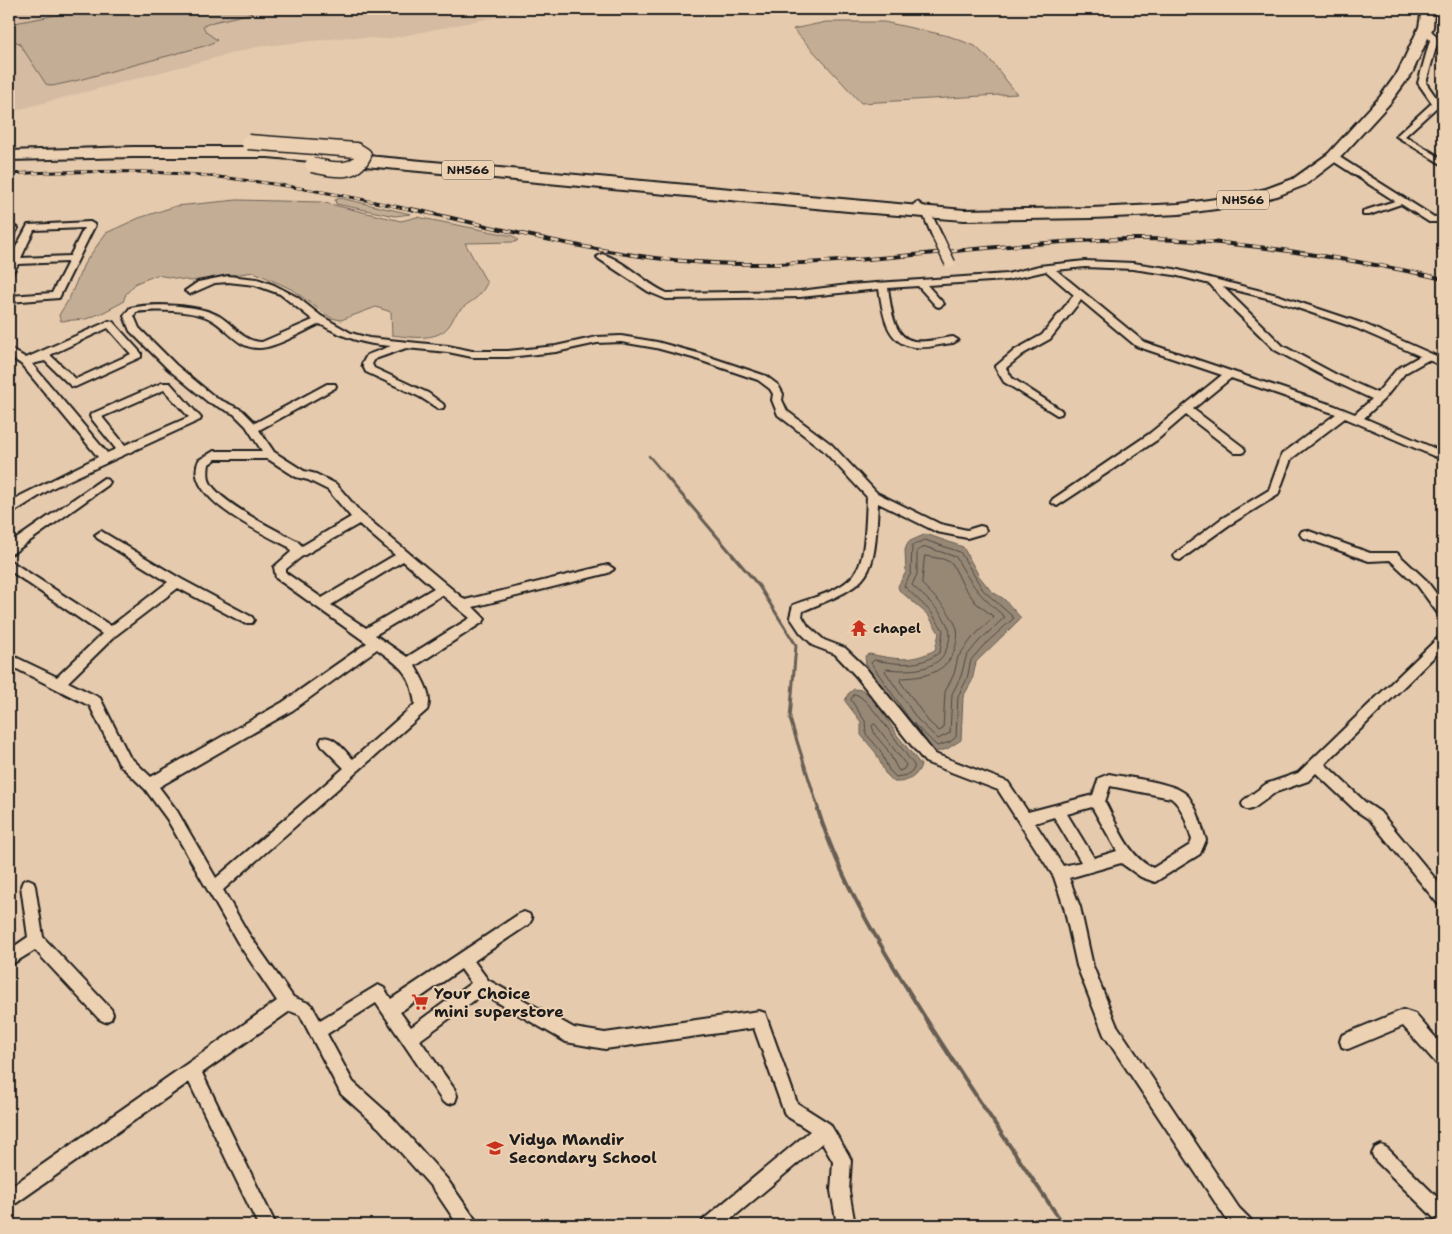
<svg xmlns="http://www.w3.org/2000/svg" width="1452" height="1234" viewBox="0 0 1452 1234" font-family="'Shantell Sans',sans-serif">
<rect width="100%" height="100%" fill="#e5caad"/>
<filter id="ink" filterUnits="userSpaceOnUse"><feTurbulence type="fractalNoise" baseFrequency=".02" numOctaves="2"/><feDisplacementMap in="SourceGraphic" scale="10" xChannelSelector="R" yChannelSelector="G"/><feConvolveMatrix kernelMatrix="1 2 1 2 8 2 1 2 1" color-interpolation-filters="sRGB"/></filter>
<g filter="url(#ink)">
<!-- built -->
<polygon fill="#d4bba1" points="9,9 536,9 387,39 349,37 256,47 9,112"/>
<!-- green -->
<g fill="#c3ad95" stroke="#706458">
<polygon points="89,9 243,9 252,13 213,22 203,26 206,32 217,40 208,45 75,81 52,86 46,84 19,43 9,39 9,24"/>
<polygon points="826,22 884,22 949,36 975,46 992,62 1017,94 861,103 793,29"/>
<polygon points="340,198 411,214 395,216 336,204 335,200"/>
<path d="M 237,200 L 321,202 L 401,221 L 417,217 L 422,218 L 513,236 L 518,240 L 515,242 L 465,243 L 487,283 C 478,302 469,300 457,313 C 453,317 452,323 448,327 C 436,342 409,337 392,335 L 391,312 L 376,307 L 341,320 L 331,318 L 291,289 L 254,272 L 191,281 L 157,275 L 136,283 L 126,294 L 123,302 L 104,312 L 86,319 L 61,321 L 59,315 L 69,299 L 84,264 L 106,233 L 139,218 L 176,206 Z"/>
</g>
<!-- water -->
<g fill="#978876" stroke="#665d52">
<path d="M 926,534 L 963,547 L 979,576 L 991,591 L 1004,599 L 1021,618 L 976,662 L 972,681 L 963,697 L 961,740 L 947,749 L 936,752 L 925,745 L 887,697 L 866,665 L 865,656 L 869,654 C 896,659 910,663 935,650 L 939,633 L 928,615 L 899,590 L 898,586 L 906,572 L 905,550 L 908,542 Z"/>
<path d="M 854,689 L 863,690 L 880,708 L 897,735 L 921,765 C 917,777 907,783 894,782 L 885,773 L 876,753 L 861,735 L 861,722 L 845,701 L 848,694 Z"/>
</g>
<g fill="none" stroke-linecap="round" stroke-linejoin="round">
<!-- shore -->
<g stroke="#4d4740" stroke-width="1">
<path d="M 925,540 L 960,552 L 983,590 L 1014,618 L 983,646 L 971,660 L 967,679 L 958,696 L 956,737 L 950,742 L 937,746 L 911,721 L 871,663 L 874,660 C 898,664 920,668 940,652 L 943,630 L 931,612 L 904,586 L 911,573 L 912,546 Z"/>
<path d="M 926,547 L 956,557 C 971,585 981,597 1005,617 L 978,642 L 966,657 L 961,676 L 952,694 L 950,733 L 938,739 L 917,719 L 885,671 L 887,669 C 909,671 938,672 947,648 C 949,642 951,635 949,629 C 943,611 925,598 912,585 L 917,574 L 917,551 Z"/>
<path d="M 925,556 L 943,559 L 952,563 L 963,585 L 976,603 L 994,617 L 973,637 L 958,657 L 954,674 L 945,692 L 943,729 L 939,731 L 928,721 L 900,681 L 902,678 C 925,677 947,673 955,648 C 957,641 959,633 956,626 C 949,609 934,597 922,584 Z"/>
<path d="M 855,694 C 868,696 903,751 914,765 L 914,769 L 907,775 L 896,777 L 889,770 L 880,750 L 866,734 L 865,721 L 851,700 Z"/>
<polygon points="875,724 906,765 904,769 899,771 897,768 887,749 875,735 872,726"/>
</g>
<!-- stream-far2 -->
<polyline stroke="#665d52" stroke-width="2.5" points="649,456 666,476"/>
<!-- stream-far1 -->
<polyline stroke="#665d52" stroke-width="3" points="665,475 759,586 796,645 790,719 819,811"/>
<!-- stream -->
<path stroke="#665d52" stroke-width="4" d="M 818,810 C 841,883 881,947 921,1011 C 967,1084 1015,1154 1064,1225"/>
<!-- street casing -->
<g stroke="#1c1c1c" stroke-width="4">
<g id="street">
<path d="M 1422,28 C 1430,27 1435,34 1438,40 L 1426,83 L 1438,100 L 1443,99 L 1443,103 L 1439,105 L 1405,136 L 1443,159 L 1443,165 L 1396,136 L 1432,103 L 1418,83 L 1430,40 L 1421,30 Z"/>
<polygon points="1330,155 1336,155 1434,217 1443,216 1443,222 1429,222 1401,204 1369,215 1363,215 1363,211 1395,201 1330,159"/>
<polygon points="917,202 930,211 943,238 941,240 938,241 933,238 923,214 913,205"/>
<path d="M 90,222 L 95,225 L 59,298 L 9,302 L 9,296 L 52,293 L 68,262 L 18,264 L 12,274 L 9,275 L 9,260 L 28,225 ZM 84,228 L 70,256 L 21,258 L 34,230 Z"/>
<polygon points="9,225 18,228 12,239 9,240"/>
<path d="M 602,254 C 626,261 644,283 667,293 L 800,291 L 848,285 L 1007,274 L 1039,266 L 1085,261 L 1133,263 L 1174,269 L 1277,295 L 1364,324 L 1443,359 L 1443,366 L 1428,360 L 1405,373 L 1384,399 L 1364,418 L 1443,452 L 1443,460 L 1345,418 L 1291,459 L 1278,495 L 1229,525 L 1180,560 L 1176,559 L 1174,556 L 1176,553 L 1221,519 L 1269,490 L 1282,454 L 1336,414 L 1231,378 L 1193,409 L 1243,447 L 1245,450 L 1243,453 L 1235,453 L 1186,415 L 1157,440 L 1057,506 L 1051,502 L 1053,499 L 1149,434 L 1222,375 L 1136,346 L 1081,300 L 1050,339 L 1023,354 L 1006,368 L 1012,378 L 1061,410 L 1062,412 L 1061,414 L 1057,415 L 1004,382 L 995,367 L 1015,350 L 1042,335 L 1074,295 L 1046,271 L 1007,280 L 927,285 L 944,304 L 939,307 L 936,306 L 918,286 L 888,288 C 891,305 892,338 914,341 C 927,343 941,338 953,337 L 958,340 L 953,343 C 940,344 927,349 914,347 C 885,343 883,312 879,289 L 800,297 L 666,299 L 649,292 L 599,259 L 597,257 ZM 1085,267 L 1133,269 L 1174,275 L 1210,284 L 1222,298 L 1275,350 L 1329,379 L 1372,399 L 1355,414 L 1335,406 L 1144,342 L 1056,270 ZM 1223,287 L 1271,299 L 1356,328 L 1420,356 L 1397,369 L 1377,393 L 1337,375 L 1283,346 Z"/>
<path d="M 228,276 L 257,279 L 274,285 L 297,297 L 321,316 L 351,333 L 369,338 L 448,346 L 472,351 L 508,351 L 556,346 L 597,337 L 621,336 L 657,342 L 701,354 L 766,376 L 778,385 L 783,394 L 782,400 L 787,411 L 831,444 L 877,493 L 940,524 L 967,530 L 980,526 L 984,527 L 986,530 L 984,533 L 967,538 L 937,532 L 878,503 C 874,580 874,582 803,611 L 802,616 L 808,626 L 824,640 L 845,648 L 865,667 L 935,754 L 1008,782 L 1028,812 L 1093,795 L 1099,778 L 1109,774 C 1128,778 1176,782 1188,796 C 1198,809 1201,825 1206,840 L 1200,854 L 1155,882 L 1141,877 L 1121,863 L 1069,878 L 1080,907 L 1093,966 L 1116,1024 L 1239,1208 L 1250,1219 L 1253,1225 L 1232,1225 L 1227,1220 L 1104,1035 L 1077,966 L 1064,907 L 1054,877 L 998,790 L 925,762 L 855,675 L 835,654 L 814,646 L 800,632 L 790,617 L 793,605 C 813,597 845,591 857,570 C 866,556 866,514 867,497 L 823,450 L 778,415 L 772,400 L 773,394 L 770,389 L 758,380 L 693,358 L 656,348 L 621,342 L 597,343 L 556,352 L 508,357 L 472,357 L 448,352 L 406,348 L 375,359 L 372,364 L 374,368 L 428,393 L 443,404 L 444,406 L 443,408 L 439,409 L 420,397 L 366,372 L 362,364 L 367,355 L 391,346 C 363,344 345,338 320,324 C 306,330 275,348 260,348 C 238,349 229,330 212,320 C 195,310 155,309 136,312 L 134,316 L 139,328 L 176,365 L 216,398 L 242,410 L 255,423 L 327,384 L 335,384 L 336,386 L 335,388 L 259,430 L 274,452 L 304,471 L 316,474 L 336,484 L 361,513 L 465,600 L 608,565 L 614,569 L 608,573 L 473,607 L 485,619 L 483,622 L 415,666 C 421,677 434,696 427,710 L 223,890 L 248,933 L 293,997 L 311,1004 L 320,1020 L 378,985 L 384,988 L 391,999 L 519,914 L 524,912 L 529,914 L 532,919 L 529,924 L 474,961 L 488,980 L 574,1028 L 605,1033 L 759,1011 L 765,1013 L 797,1103 L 830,1124 L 848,1154 L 851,1160 L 849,1191 L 855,1225 L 837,1225 L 831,1191 L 833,1162 L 822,1143 L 724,1225 L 701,1225 L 704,1219 L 810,1131 L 785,1115 L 754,1028 L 605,1049 L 566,1042 L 483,994 L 420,1040 L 455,1090 L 457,1096 L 455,1102 L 449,1104 L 443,1102 L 376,1003 L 327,1034 L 353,1082 L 391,1116 L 447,1179 L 475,1219 L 478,1225 L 458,1225 L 435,1191 L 379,1128 L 341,1094 L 300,1015 L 290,1011 L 202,1073 L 276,1225 L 258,1225 L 189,1082 L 15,1204 L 9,1207 L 9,1188 L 277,1001 L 238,943 L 167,819 L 145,789 L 119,764 L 90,706 L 9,665 L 9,654 L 57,677 L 102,634 L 9,570 L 9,560 L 111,626 L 168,582 L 97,538 L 95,535 L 101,531 L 181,579 L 252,617 L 254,620 L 252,623 L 244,623 L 178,588 L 115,636 L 68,682 L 100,698 L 129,756 L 151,777 L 283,702 L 367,643 L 276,578 L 274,567 L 291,552 L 289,547 C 264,534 181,497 199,460 L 214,451 L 262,451 L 246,426 L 234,414 L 208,402 L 168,369 L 130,331 L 124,316 L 130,308 C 151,303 199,304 219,316 C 234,325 243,342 262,342 L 313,320 L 280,294 L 255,285 L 228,282 L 215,283 L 190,294 L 185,291 L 198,282 ZM 216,459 L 268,459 L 296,477 L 308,480 L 328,490 L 351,517 L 302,546 L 297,541 C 277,531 216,501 209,480 C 208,475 208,469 209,464 ZM 359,524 L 395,555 L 322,598 L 286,573 L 286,569 L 301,557 ZM 403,561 L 434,588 L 366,628 L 331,605 ZM 442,595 L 470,618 L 407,657 L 375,635 ZM 377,649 C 401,667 411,673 415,704 L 353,759 C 345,752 334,734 322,738 L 320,742 L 322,746 L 344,768 L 216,878 L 177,811 L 159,787 L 293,710 ZM 1110,786 L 1171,798 C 1184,808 1187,825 1192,840 L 1190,845 L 1153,868 C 1128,857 1117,824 1105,802 ZM 1092,807 L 1117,851 L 1094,858 L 1067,814 ZM 1054,817 L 1081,862 L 1063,866 L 1035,823 ZM 461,969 L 471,983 L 411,1027 L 400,1012 Z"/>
<path d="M 109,321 L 113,322 L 141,353 L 141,357 L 75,387 L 71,386 L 45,361 L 32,364 L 107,453 L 116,449 L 91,418 L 90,416 L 91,414 L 162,383 L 170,383 L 201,418 L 200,420 L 52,488 L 9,515 L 9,505 L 20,496 L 98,457 L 21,364 L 9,356 L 9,348 L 26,358 ZM 108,328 L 131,354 L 76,379 L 50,355 ZM 164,390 L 189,417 L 125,445 L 102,417 Z"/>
<polygon points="104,478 110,482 108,485 13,553 9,554 9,544"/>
<polygon points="1306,530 1370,553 1397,553 1426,580 1443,603 1443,617 1439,615 1418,586 1390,560 1369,561 1302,537 1300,534 1302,531"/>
<polygon points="1443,635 1443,648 1325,764 1365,802 1380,812 1443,888 1443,906 1438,904 1370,820 1355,810 1316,773 1308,781 1276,792 1254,808 1249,810 1244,808 1242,804 1244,800 1266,784 1298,773 1439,637"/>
<polygon points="28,879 33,881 35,886 43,937 111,1009 113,1014 111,1019 105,1022 99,1019 35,950 9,966 9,950 28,937 21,886 23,881"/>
<polygon points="1403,1010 1415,1014 1443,1046 1443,1066 1437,1064 1403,1026 1348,1049 1342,1047 1340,1041 1342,1035"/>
<polygon points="1381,1145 1387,1148 1443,1203 1443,1224 1437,1221 1375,1160 1372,1154 1375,1148"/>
</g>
</g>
<!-- highway casing -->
<g stroke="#1c1c1c" stroke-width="4">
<polygon id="highway" points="1422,9 1434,9 1433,27 1412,73 1390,103 1338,160 1305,185 1277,196 1231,207 1179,214 1092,218 964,220 859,212 268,157 133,157 9,160 9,151 133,147 268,147 964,210 1092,208 1179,204 1231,197 1266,189 1293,179 1328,154 1380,97 1398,72 1419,27"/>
</g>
<!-- street -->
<use href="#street" fill="#edd1b3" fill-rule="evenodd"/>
<!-- highway -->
<use href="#highway" fill="#edd1b3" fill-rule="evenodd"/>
<!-- rail-far1 casing -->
<g stroke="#1c1c1c" stroke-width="3">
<path id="rail-far1" d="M 9,174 C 72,171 136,170 199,175 C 273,182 345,195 417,211"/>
</g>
<!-- rail casing -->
<g stroke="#1c1c1c" stroke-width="4">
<path id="rail" d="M 411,209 C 521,233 633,264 746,264 C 875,265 1003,241 1132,239 C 1192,238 1251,245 1309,254 C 1354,261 1399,268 1443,279"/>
</g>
<!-- rail-far1 -->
<use href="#rail-far1" stroke="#edd1b3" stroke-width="2" stroke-dasharray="6" stroke-linecap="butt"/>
<!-- rail -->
<use href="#rail" stroke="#edd1b3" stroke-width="2.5" stroke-dasharray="8" stroke-linecap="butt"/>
<!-- street-bridge casing -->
<g stroke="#1c1c1c" stroke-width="13" stroke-linecap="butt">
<polyline id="street-bridge" points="938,238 950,263"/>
</g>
<!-- highway-bridge casing -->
<g stroke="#1c1c1c" stroke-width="17" stroke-linecap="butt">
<path id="highway-bridge" d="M 248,142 L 356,150 L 364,155 C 354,176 331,169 312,165"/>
</g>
<!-- street-bridge -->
<use href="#street-bridge" stroke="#edd1b3" stroke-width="10"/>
<!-- highway-bridge -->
<use href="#highway-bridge" stroke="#edd1b3" stroke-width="14"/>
</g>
</g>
<!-- icons -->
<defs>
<g id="temple-bare" transform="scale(1.35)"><path d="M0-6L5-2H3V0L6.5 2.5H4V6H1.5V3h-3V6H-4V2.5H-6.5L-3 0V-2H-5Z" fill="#c8321e" stroke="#edd1b3" stroke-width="2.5" paint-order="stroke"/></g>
<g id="supermarket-bare" transform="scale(1.35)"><path d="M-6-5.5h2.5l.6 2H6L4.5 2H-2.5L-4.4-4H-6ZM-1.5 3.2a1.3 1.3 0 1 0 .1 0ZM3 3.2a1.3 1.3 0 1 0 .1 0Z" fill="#c8321e" stroke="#edd1b3" stroke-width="2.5" paint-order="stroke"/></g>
<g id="school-bare" transform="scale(1.35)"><path d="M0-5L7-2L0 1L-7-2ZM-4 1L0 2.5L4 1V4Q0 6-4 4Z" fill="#c8321e" stroke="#edd1b3" stroke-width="2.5" paint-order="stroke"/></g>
</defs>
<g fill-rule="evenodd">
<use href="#temple-bare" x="859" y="628"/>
<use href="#supermarket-bare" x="420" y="1002"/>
<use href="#school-bare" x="495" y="1148"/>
</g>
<g text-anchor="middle" stroke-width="4" stroke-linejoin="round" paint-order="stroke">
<!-- shield labels -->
<g fill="#edd1b3" stroke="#5b5249" stroke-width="1">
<rect x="442" y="160.5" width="52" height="19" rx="4"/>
<rect x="1217" y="190.5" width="52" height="19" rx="4"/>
</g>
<g font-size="12" font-weight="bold" fill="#1c1c1c">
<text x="468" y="174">NH566</text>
<text x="1243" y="204">NH566</text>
</g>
<!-- poi labels -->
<g font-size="14" font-weight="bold" fill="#1c1c1c" stroke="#edd1b3" text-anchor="start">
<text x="873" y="633">chapel</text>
</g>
<!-- near-poi labels -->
<g font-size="16" font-weight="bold" fill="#1c1c1c" stroke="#edd1b3" text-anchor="start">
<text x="434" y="999">Your Choice<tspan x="434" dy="18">mini superstore</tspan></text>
<text x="509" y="1145">Vidya Mandir<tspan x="509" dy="18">Secondary School</tspan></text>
</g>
</g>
<!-- margin -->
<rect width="1452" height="1234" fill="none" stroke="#edd1b3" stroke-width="30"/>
<rect x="15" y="15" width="1422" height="1204" fill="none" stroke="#1c1c1c" stroke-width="2" filter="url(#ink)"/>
</svg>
